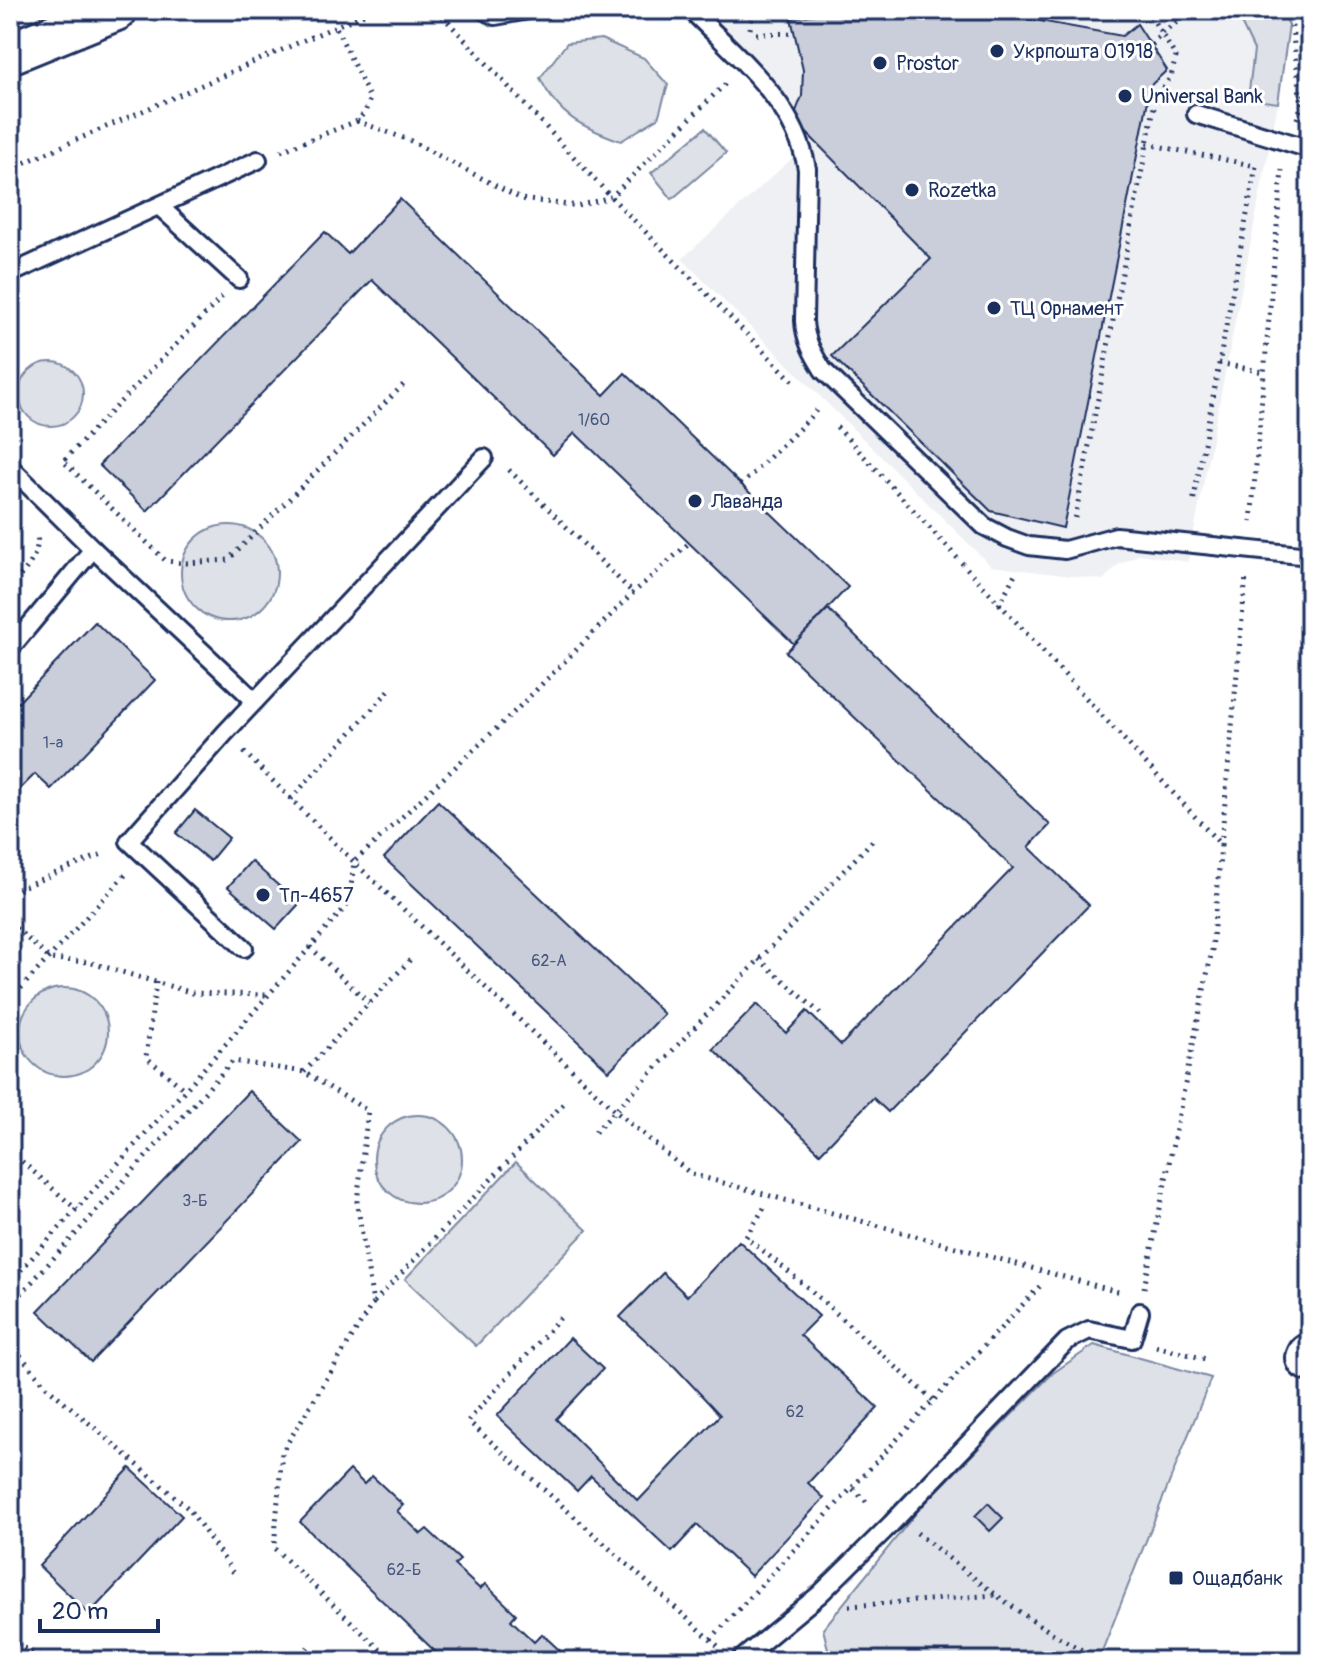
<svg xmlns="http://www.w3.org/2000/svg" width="1320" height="1671" viewBox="0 0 1320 1671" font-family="Pangolin,sans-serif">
<rect width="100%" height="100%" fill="#fff"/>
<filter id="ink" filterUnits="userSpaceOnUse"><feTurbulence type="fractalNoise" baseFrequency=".0125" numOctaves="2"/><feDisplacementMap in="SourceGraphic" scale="16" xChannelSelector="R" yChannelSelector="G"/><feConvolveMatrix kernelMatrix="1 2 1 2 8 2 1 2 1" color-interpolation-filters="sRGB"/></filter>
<g filter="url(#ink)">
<!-- built -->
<polygon fill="#eff0f4" points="675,10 1282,10 1289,25 1278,103 1188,562 1140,554 1118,565 1103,580 991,566 682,259 798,153 781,113"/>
<!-- green -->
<g fill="#dee1e7" stroke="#7c88a2" stroke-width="2">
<polygon points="1235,10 1282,10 1289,25 1278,103 1248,99 1254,50"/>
<path d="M 601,39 L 644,58 L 668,85 L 658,118 L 621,141 C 582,127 559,117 540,78 L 567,43 Z"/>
<polygon points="705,128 726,153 672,199 651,173"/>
<circle cx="51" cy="394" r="32"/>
<circle cx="229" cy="573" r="48"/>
<circle cx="64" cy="1032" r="44"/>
<circle cx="418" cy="1159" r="44"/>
<polygon points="516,1162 587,1230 476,1346 405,1279"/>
<polygon points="1094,1345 1211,1378 1098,1661 831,1661 823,1629 920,1508 1053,1373"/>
</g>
<!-- building -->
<g fill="#caceda" stroke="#1b2f5e" stroke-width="2">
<polygon points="841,10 980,10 1122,36 1137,24 1167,70 1151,85 1063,528 991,511 832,356 931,259 793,119 802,96 803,70 791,18"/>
<polygon points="400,199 604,395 625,373 848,587 794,644 575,433 553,455 372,280 147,511 99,465 325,232 348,254"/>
<polygon points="828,609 1050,825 1029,847 1089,905 888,1112 873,1098 820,1153 713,1049 757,1004 786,1033 807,1011 841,1045 1013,868 786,652"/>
<polygon points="95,622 155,680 51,789 35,774 10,799 10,711"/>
<polygon points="438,801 664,1014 609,1071 384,858"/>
<polygon points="195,810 229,838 210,861 176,833"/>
<polygon points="251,861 299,904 276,929 228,887"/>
<polygon points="249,1091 302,1142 91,1362 38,1311"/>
<polygon points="739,1241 819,1316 800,1335 878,1408 808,1483 824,1498 751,1576 697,1525 672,1552 591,1476 577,1491 497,1416 570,1338 603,1369 556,1419 638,1501 720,1415 676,1368 620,1317 663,1273 687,1296"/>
<polygon points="130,1468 182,1516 89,1614 39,1566"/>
<polygon points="350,1470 364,1484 372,1476 403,1505 397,1511 421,1534 427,1529 460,1560 454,1565 480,1589 485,1584 516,1614 511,1620 534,1642 542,1634 571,1661 445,1661 300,1522"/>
<polygon points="988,1503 1003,1518 990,1531 975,1516"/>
</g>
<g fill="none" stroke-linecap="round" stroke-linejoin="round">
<!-- service casing -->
<g stroke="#1b2f5e" stroke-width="22">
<g id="service">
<polyline points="483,10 495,16 529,10"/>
<path d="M 691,10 C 736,56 795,101 807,169 L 804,321 C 805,340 813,354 823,370 L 984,526 L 1007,538 L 1029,546 L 1065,550 L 1116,536 L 1310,556"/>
<polyline points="1196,114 1310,149"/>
<polyline points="159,206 239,279"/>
<polyline points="10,274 258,160"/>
<polyline points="10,467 93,549 255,701"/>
<polyline points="10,649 93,549"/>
<polyline points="244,948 129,841 225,733 484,458"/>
<polyline points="739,1661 820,1594 891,1524 1067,1341 1089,1330 1132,1339 1140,1312"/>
</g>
</g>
<!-- tertiary casing -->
<g stroke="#1b2f5e" stroke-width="46">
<polyline id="tertiary" points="10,53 116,10"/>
</g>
<!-- secondary casing -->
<g stroke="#1b2f5e" stroke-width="50">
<polyline id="secondary" points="1309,1358 1310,1356"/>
</g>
<!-- path -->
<g stroke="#1b2f5e" stroke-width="5" stroke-dasharray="2 6" stroke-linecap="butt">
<polyline points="437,10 611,197 797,385"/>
<polyline points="1090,10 1093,10"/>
<polyline points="1290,10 1301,105"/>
<polyline points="750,29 753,10"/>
<polyline points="756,34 795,33"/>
<polyline points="1152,45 1162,32 1196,10"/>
<polyline points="1297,119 1310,78"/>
<polyline points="357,121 409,140 521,199 578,206 611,197 726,83"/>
<polyline points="1147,144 1256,166 1193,503"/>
<polyline points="281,151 357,121 365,112 370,99 336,27"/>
<polyline points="10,169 373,10"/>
<polyline points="222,297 63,461 166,561 186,563 228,560 407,381"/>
<polyline points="1219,363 1263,372"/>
<polyline points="837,427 1221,845 1212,950 1144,1288"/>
<polyline points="509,470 633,593"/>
<polyline points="741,485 803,425 819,407"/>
<polyline points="1075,518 1155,102 1171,76 1176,57 1147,10"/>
<polyline points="1251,522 1282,170"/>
<path d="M 10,588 C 23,572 41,556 37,534"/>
<polyline points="999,605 1017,570"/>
<polyline points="244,752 354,862 614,1110 691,1174 1122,1293"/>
<polyline points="291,799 392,687"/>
<polyline points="1221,845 1246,576"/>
<polyline points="10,892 105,853"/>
<polyline points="10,923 50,959 88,962 193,993 266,995"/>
<polyline points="310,947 369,1003"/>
<polyline points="759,959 821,1014"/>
<polyline points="156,982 146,1057 185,1090"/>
<polyline points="10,1000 127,873"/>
<polyline points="304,1072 410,960"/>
<polyline points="595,1132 873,840"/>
<polyline points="10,1151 77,1210"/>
<polyline points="764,1208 746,1237 807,1287 934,1401"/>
<polyline points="10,1282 185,1090 349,903 354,862 516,710 633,593 689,543"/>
<polyline points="374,1302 564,1103"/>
<polyline points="10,1306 233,1061 304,1072 368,1111 357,1202 373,1303 282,1452 274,1548 392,1661"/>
<polyline points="560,1318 468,1421 719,1647"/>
<polyline points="10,1343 47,1387 189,1509 236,1576"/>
<polyline points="1156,1346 1209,1360"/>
<polyline points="853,1489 870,1505"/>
<path d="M 917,1533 C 973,1577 1027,1623 1092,1655"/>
<polyline points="849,1606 995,1595"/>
<polyline points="711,1639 1041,1285"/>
<polyline points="10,1640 47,1661"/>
<polyline points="298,1661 308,1647"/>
</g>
<!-- service -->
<use href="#service" stroke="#fff" stroke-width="16"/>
<!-- tertiary -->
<use href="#tertiary" stroke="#fff" stroke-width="40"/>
<!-- secondary -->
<use href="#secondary" stroke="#fff" stroke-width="44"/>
</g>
</g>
<!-- markers -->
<g fill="#1b2f5e" stroke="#fff" stroke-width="3">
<circle cx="997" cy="51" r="8"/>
<circle cx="880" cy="63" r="8"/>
<circle cx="1125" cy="96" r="8"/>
<circle cx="912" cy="190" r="8"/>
<circle cx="994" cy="308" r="8"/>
<circle cx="695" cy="501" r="8"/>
<circle cx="263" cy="895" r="8"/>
<rect x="1168" y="1570" width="16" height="16" rx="4"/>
</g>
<g text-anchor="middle" stroke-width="6" stroke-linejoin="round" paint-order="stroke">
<!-- number labels -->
<g font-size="16" fill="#47577d">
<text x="594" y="425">1/60</text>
<text x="53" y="748">1-а</text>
<text x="549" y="966">62-А</text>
<text x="195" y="1206">3-Б</text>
<text x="795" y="1417">62</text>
<text x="404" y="1575">62-Б</text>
</g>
<!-- poi labels -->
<g font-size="20" fill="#1b2f5e" stroke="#fff" text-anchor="start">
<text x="1013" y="58">Укрпошта 01918</text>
<text x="896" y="70">Prostor</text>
<text x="1141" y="103">Universal Bank</text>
<text x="928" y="197">Rozetka</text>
<text x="1010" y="315">ТЦ Орнамент</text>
<text x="711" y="508">Лаванда</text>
<text x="279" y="902">Тп-4657</text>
<text x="1192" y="1585">Ощадбанк</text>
</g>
</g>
<!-- margin -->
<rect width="1320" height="1671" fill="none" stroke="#fff" stroke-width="40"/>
<rect x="20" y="20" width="1280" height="1631" fill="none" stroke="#1b2f5e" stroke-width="3" filter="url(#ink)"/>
<!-- scale -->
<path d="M40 1619v12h118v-12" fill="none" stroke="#1b2f5e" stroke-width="4"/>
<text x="52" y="1619" font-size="24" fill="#1b2f5e" stroke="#ffffff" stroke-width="6" paint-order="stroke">20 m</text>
</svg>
